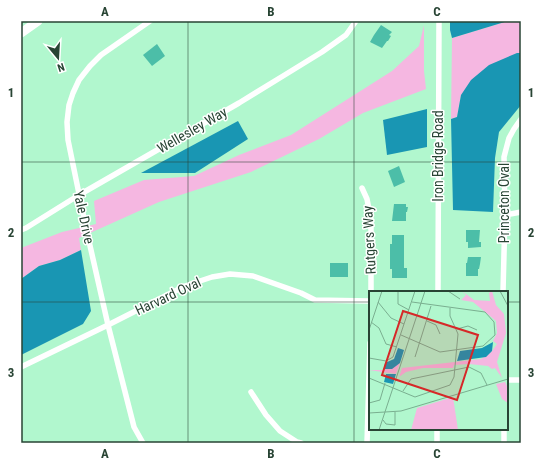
<svg xmlns="http://www.w3.org/2000/svg" width="542" height="464" viewBox="0 0 542 464" font-family="'Roboto Condensed',sans-serif">
<rect width="100%" height="100%" fill="#b1f7ce"/>
<!-- green -->
<g fill="#f5b7e1">
<polygon points="508,21 521,21 521,53 517,53 461,95 457,117 451,119 452,38"/>
<polygon points="424,25 424,71 426,89 363,113 319,139 251,172 159,202 79,238 81,250 60,260 39,266 21,279 21,248 62,232 96,224 94,201 144,180 194,176 239,155 291,135 392,71 419,46"/>
</g>
<!-- water -->
<g fill="#1996b3">
<polygon points="450,21 508,21 452,38 450,30"/>
<polygon points="517,53 521,53 521,105 499,132 495,158 493,212 453,210 451,119 457,117 461,95 471,80 489,65"/>
<polygon points="427,109 427,147 387,155 383,120"/>
<polygon points="238,121 248,139 195,173 141,173"/>
<polygon points="81,250 91,311 83,324 21,355 21,279 39,266 60,260"/>
</g>
<!-- building -->
<g fill="#4cbea8">
<polygon points="381,25 392,32 389,35 391,36 388,41 387,41 382,48 370,42 374,35"/>
<polygon points="157,44 165,56 152,66 143,55"/>
<polygon points="399,166 405,182 394,187 388,171"/>
<polygon points="394,204 406,204 406,207 408,207 407,212 406,212 406,221 392,221"/>
<polygon points="466,230 480,230 479,242 481,242 481,247 468,248 468,242 466,242"/>
<polygon points="392,235 404,235 404,268 407,268 407,278 392,278 392,269 390,269 390,244 392,244"/>
<polygon points="468,257 481,257 480,264 479,269 478,269 478,276 466,276 466,263 467,263"/>
<rect x="330" y="263" width="18" height="14"/>
</g>
<g fill="none" stroke-linecap="round" stroke-linejoin="round">
<!-- minor -->
<g stroke="#fff" stroke-width="5.5">
<polyline points="362,188 367,199 371,220 371,292"/>
<polyline points="505,215 521,212"/>
<polyline points="21,230 26,228 79,195 239,103 283,76 322,52 346,35 356,21"/>
<polyline points="438,292 439,21"/>
<polyline points="503,292 505,215 504,157 509,138 514,129 521,119"/>
<polyline points="21,367 108,325 185,286 212,277 230,274 253,276 301,293 315,300 370,301"/>
<polyline points="507,380 521,380"/>
<polyline points="251,392 266,415 280,431 297,442 301,443"/>
<polyline points="143,443 134,427 108,325 86,228 68,140 67,122 69,105 73,93 79,80 90,66 101,55 150,21"/>
<polyline points="367,443 370,343"/>
<polyline points="437,443 437,429"/>
<polyline points="504,443 504,429"/>
</g>
<!-- primary -->
<polyline stroke="#fff" stroke-width="9" points="21,33 38,21"/>
</g>
<!-- grid -->
<path fill="none" stroke="#284434" stroke-width="1" stroke-opacity="0.55" d="M 188,21 L 188,443M 354,21 L 354,443M 21,162 L 521,162M 21,302 L 370,302M 507,302 L 521,302"/>
<g text-anchor="middle" stroke-width="3" stroke-linejoin="round" paint-order="stroke">
<!-- street labels -->
<g font-size="14" fill="#284434" stroke="#fff">
<text transform="translate(192 130) rotate(-30)" y="5">Wellesley Way</text>
<text transform="translate(438 156) rotate(-90)" y="5">Iron Bridge Road</text>
<text transform="translate(504 203) rotate(-90)" y="5">Princeton Oval</text>
<text transform="translate(84 217) rotate(78)" y="5">Yale Drive</text>
<text transform="translate(369 240) rotate(-93)" y="5">Rutgers Way</text>
<text transform="translate(168 296) rotate(-25)" y="5">Harvard Oval</text>
</g>
</g>
<!-- overview -->
<g transform="translate(369 291)">
<rect width="139" height="139" fill="#b1f7ce"/>
<path d="M 93,0 L 105,9 L 121,10 L 120,2 L 123,0 L 127,14 L 135,23 L 137,42 L 128,71 L 133,87 L 126,77 L 123,78 L 119,75 L 100,73 L 85,74 L 84,77 L 54,77 L 37,81 L 30,86 L 33,77 L 112,68 L 123,60 L 128,53 L 124,50 L 128,42 L 127,30 L 104,11 L 92,9 L 97,4 ZM 31,72 L 27,83 L 0,79 L 15,79 ZM 136,91 L 139,97 L 139,112 L 133,108 L 127,93 ZM 84,106 L 89,139 L 42,139 L 48,117 Z" fill="#f5b7e1"/>
<path d="M 124,51 L 123,60 L 117,66 L 88,70 L 91,60 L 113,57 ZM 29,57 L 35,59 L 31,72 L 23,78 L 15,78 L 16,72 L 25,68 ZM 17,83 L 27,83 L 24,93 L 15,91 Z" fill="#1996b3"/>
<path fill="none" stroke="#7aaf90" stroke-width="1" d="M 29,0 L 29,13 L 40,19M 79,0 L 91,8M 131,0 L 139,15M 9,11 L 22,27 L 35,33M 58,30 L 67,34 L 71,43M 2,31 L 10,37 L 17,53 L 28,56M 88,38 L 99,35 L 108,39M 0,39 L 13,0M 32,44 L 71,61 L 114,55 L 126,44 L 125,31 L 116,21 L 43,11M 139,65 L 139,87M 46,66 L 62,15M 0,67 L 17,70 L 24,66 L 46,0M 0,87 L 46,106 L 81,94 L 85,86 L 89,43 L 81,25 L 81,17M 34,100 L 42,88 L 100,76 L 112,82 L 118,94M 0,112 L 11,109 L 16,92M 0,122 L 32,120 L 139,88M 14,129 L 17,133 L 26,134 L 26,121M 10,139 L 56,0"/>
<path fill="#d62828" fill-opacity="0.15" stroke="#d62828" stroke-width="2" d="M 34,20 L 109,44 L 88,109 L 13,84 Z"/>
<rect width="139" height="139" fill="none" stroke="#284434" stroke-width="2"/>
</g>
<!-- border -->
<rect width="542" height="464" fill="none" stroke="#ffffff" stroke-width="44"/>
<!-- north arrow -->
<g transform="translate(58 58) rotate(162)" stroke="#ffffff" stroke-width="3" paint-order="stroke">
<path d="M0-3L7 15L0 10L-7 15Z" fill="#284434"/>
<text y="-6" font-size="11" font-weight="bold" text-anchor="middle" fill="#284434">N</text>
</g>
<rect x="22" y="22" width="498" height="420" fill="none" stroke="#284434" stroke-width="1.5"/>
<g font-size="13" text-anchor="middle" font-weight="bold" fill="#284434">
<text x="105" y="16">A</text>
<text x="271" y="16">B</text>
<text x="437" y="16">C</text>
<text x="11" y="97">1</text>
<text x="531" y="97">1</text>
<text x="11" y="237">2</text>
<text x="531" y="237">2</text>
<text x="11" y="377">3</text>
<text x="531" y="377">3</text>
<text x="105" y="458">A</text>
<text x="271" y="458">B</text>
<text x="437" y="458">C</text>
</g>
</svg>
